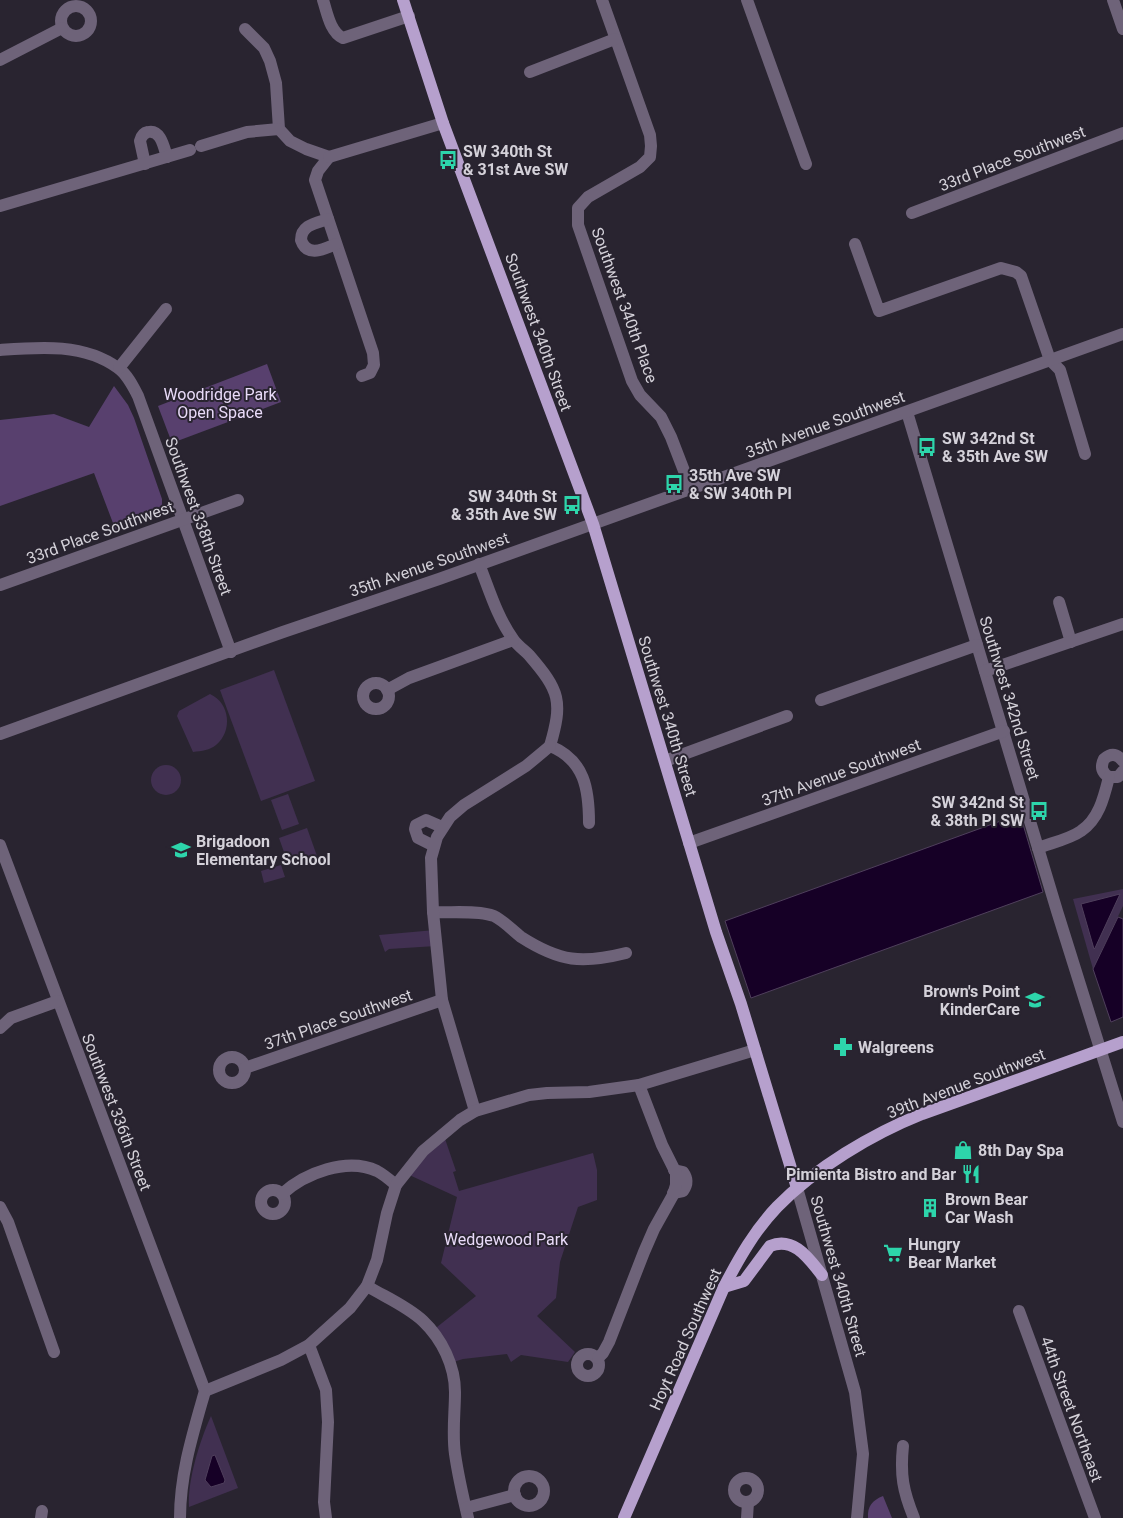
<svg xmlns="http://www.w3.org/2000/svg" width="1123" height="1518" viewBox="0 0 1123 1518" font-family="Roboto,sans-serif">
<rect width="100%" height="100%" fill="#292430"/>
<!-- green -->
<g fill="#413051">
<polygon points="274,670 315,781 261,801 220,690"/>
<path d="M 210,694 C 230,703 233,731 216,745 C 210,750 202,751 193,752 L 177,716 L 179,711 Z"/>
<circle cx="166" cy="780" r="15"/>
<polygon points="288,794 299,824 282,830 271,800"/>
<polygon points="307,828 317,856 289,866 279,838"/>
<polygon points="281,865 285,877 264,883 261,871"/>
<polygon points="1123,889 1123,906 1093,969 1073,899"/>
<polygon points="435,930 436,946 389,949 385,952 379,935"/>
<polygon points="443,1133 456,1171 453,1172 459,1191 593,1153 597,1170 597,1200 578,1207 560,1262 556,1298 537,1316 575,1352 568,1362 521,1355 511,1362 507,1354 463,1359 450,1363 432,1331 476,1296 441,1263 457,1197 405,1173"/>
<path d="M 211,1416 L 238,1488 L 189,1507 C 187,1481 200,1440 211,1416 Z"/>
</g>
<!-- forest -->
<g fill="#58406e">
<polygon points="267,364 281,402 172,443 158,406"/>
<polygon points="114,386 128,405 134,418 162,499 162,510 155,516 116,531 94,473 0,506 0,420 54,414 89,427"/>
<path d="M 883,1496 L 892,1518 L 868,1518 C 867,1506 873,1500 883,1496 Z"/>
</g>
<!-- water -->
<g fill="#160026" stroke="#4f3f5c">
<polygon points="1020,814 1043,892 751,998 725,921"/>
<polygon points="1120,894 1095,948 1094,949 1081,904"/>
<polygon points="1118,917 1123,919 1123,1017 1111,1022 1093,969"/>
<polygon points="215,1455 225,1480 224,1483 211,1487 205,1480 212,1456"/>
</g>
<g fill="none" stroke-linecap="round" stroke-linejoin="round">
<!-- minor -->
<g stroke="#6e6379" stroke-width="12">
<path d="M 323,0 C 327,12 330,32 343,38 L 409,16"/>
<polyline points="602,0 650,135 651,146 650,157 640,167 588,197 578,208 578,225 632,381 640,395 661,417 671,437 691,489"/>
<polyline points="747,0 806,164"/>
<polyline points="1113,0 1123,29"/>
<circle cx="76" cy="21" r="15"/>
<polyline points="245,29 264,48 270,61 276,83 279,129 290,141 306,149 329,157 318,171 315,180 373,353 374,365 370,373 362,376"/>
<polyline points="0,60 62,28"/>
<polyline points="530,72 615,39"/>
<polyline points="201,146 247,132 279,129"/>
<polyline points="329,157 443,123"/>
<path d="M 145,164 L 140,141 C 141,137 143,133 148,132 C 161,129 164,148 167,157"/>
<polyline points="0,206 190,150"/>
<polyline points="912,213 1123,133"/>
<path d="M 328,219 C 316,223 301,225 301,240 C 307,258 324,249 336,244"/>
<polyline points="855,244 879,311 1001,268 1016,272 1021,276 1050,360 1060,370 1085,454"/>
<path d="M 0,350 C 39,347 84,343 118,368 C 127,374 133,386 138,396 L 231,652"/>
<polyline points="119,368 166,309"/>
<polyline points="907,412 1057,911 1123,1122"/>
<path d="M 479,564 C 489,589 497,617 513,639 C 517,645 524,650 529,655 C 560,691 563,701 550,746 C 585,760 589,790 589,823"/>
<polyline points="0,585 238,500"/>
<polyline points="1059,602 1071,642"/>
<polyline points="985,671 1123,624"/>
<circle cx="376" cy="696" r="13"/>
<polyline points="387,690 409,678 513,640"/>
<polyline points="821,700 977,645"/>
<polyline points="0,734 283,632 439,579 1123,334"/>
<polyline points="665,761 787,716"/>
<path d="M 1123,761 C 1117,754 1111,753 1104,759 C 1100,767 1102,773 1109,777 L 1118,777 L 1123,771"/>
<polyline points="689,843 1004,731"/>
<polyline points="0,845 205,1391"/>
<polyline points="434,846 418,838 415,829 416,825 426,820 442,827"/>
<path d="M 1038,848 C 1051,843 1070,839 1081,831 C 1099,819 1104,797 1109,777"/>
<path d="M 433,912 C 450,913 479,910 494,916 C 504,921 512,930 521,937 C 560,962 582,964 626,953"/>
<polyline points="0,1028 11,1018 58,1001"/>
<circle cx="232" cy="1070" r="13"/>
<polyline points="245,1068 442,1000"/>
<polyline points="475,1111 442,1000 433,912 431,858 437,837 450,817 464,805 526,766 550,746"/>
<polyline points="797,1188 855,1392 863,1454 857,1518"/>
<circle cx="273" cy="1202" r="12"/>
<path d="M 673,1193 L 683,1191 C 688,1184 688,1179 683,1172 L 674,1170"/>
<path d="M 282,1194 C 305,1173 347,1157 377,1171 C 383,1174 390,1180 396,1185"/>
<polyline points="0,1207 8,1222 54,1352"/>
<path d="M 367,1286 C 385,1297 407,1306 423,1321 C 442,1339 455,1366 455,1392 C 455,1413 452,1433 455,1454 C 458,1475 463,1497 468,1518"/>
<polyline points="1019,1311 1095,1518"/>
<polyline points="309,1345 326,1390 328,1422 324,1502 326,1518"/>
<circle cx="588" cy="1365" r="11"/>
<polyline points="598,1358 603,1353 609,1342 644,1252 654,1229 673,1195 676,1185 676,1173 662,1145 639,1085"/>
<polyline points="205,1391 281,1360 309,1345 350,1308 367,1286 377,1260 387,1213 396,1185 423,1151 460,1120 475,1111 529,1095 547,1093 589,1092 639,1085 755,1050"/>
<path d="M 903,1446 C 900,1475 903,1491 914,1518"/>
<circle cx="529" cy="1491" r="15"/>
<circle cx="746" cy="1490" r="12"/>
<polyline points="466,1508 515,1495"/>
<polyline points="41,1518 42,1511"/>
<path d="M 180,1518 C 180,1474 193,1433 205,1391"/>
<polyline points="747,1518 748,1502"/>
</g>
<!-- major -->
<g stroke="#b6a0cd" stroke-width="12">
<polyline points="403,0 443,123 593,524 716,932 741,1004 797,1188"/>
<path d="M 724,1287 L 744,1281 L 770,1246 C 794,1236 809,1259 822,1275"/>
<path d="M 624,1518 L 724,1287 C 739,1258 755,1230 777,1207 C 815,1168 872,1134 922,1114 L 1123,1042"/>
</g>
</g>
<!-- icons -->
<defs>
<g id="bus-bare" transform="scale(1.5)"><path d="M-5-6H5V4H4V6H2V4H-2V6H-4V4H-5ZM-3.5-4V0h7V-4ZM-3.5 1.2v1.5H-2V1.2ZM2 1.2v1.5H3.5V1.2Z" fill="#2dd5ab" stroke="#292430" stroke-width="2.5" paint-order="stroke"/></g>
<g id="school-bare" transform="scale(1.5)"><path d="M0-5L7-2L0 1L-7-2ZM-4 1L0 2.5L4 1V4Q0 6-4 4Z" fill="#2dd5ab" stroke="#292430" stroke-width="2.5" paint-order="stroke"/></g>
<g id="pharmacy-bare" transform="scale(1.5)"><path d="M-2-6h4v4h4v4h-4v4h-4v-4h-4v-4h4Z" fill="#2dd5ab" stroke="#292430" stroke-width="2.5" paint-order="stroke"/></g>
<g id="shop-bare" transform="scale(1.5)"><path d="M-5-2.5h2.3a2.7 3.5 0 0 1 5.4 0H5L5.5 6h-11ZM-1.5-2.5h3a1.5 2.3 0 0 0-3 0Z" fill="#2dd5ab" stroke="#292430" stroke-width="2.5" paint-order="stroke"/></g>
<g id="restaurant-bare" transform="scale(1.5)"><path d="M-5-6h1v4h1v-4h1v4h1v-4h1v5L-1.5 .5V6h-2V.5L-5-1ZM5-6V6H3V1.5H1.5Q1.5-4 5-6Z" fill="#2dd5ab" stroke="#292430" stroke-width="2.5" paint-order="stroke"/></g>
<g id="building-bare" transform="scale(1.5)"><path d="M-4-6H4V6H1V3H-1V6H-4ZM-2.5-4.3h1.7v1.8h-1.7ZM.8-4.3h1.7v1.8H.8ZM-2.5-1h1.7V.8h-1.7ZM.8-1h1.7V.8H.8Z" fill="#2dd5ab" stroke="#292430" stroke-width="2.5" paint-order="stroke"/></g>
<g id="supermarket-bare" transform="scale(1.5)"><path d="M-6-5.5h2.5l.6 2H6L4.5 2H-2.5L-4.4-4H-6ZM-1.5 3.2a1.3 1.3 0 1 0 .1 0ZM3 3.2a1.3 1.3 0 1 0 .1 0Z" fill="#2dd5ab" stroke="#292430" stroke-width="2.5" paint-order="stroke"/></g>
</defs>
<g fill-rule="evenodd">
<use href="#bus-bare" x="448" y="160"/>
<use href="#bus-bare" x="927" y="447"/>
<use href="#bus-bare" x="674" y="484"/>
<use href="#bus-bare" x="572" y="505"/>
<use href="#bus-bare" x="1039" y="811"/>
<use href="#school-bare" x="181" y="850"/>
<use href="#school-bare" x="1035" y="1000"/>
<use href="#pharmacy-bare" x="843" y="1047"/>
<use href="#shop-bare" x="963" y="1150"/>
<use href="#restaurant-bare" x="971" y="1174"/>
<use href="#building-bare" x="930" y="1208"/>
<use href="#supermarket-bare" x="893" y="1253"/>
</g>
<g text-anchor="middle" stroke-width="4" stroke-linejoin="round" paint-order="stroke">
<!-- poi labels -->
<g font-size="16" font-weight="bold" fill="#d4d1d9" stroke="#292430" text-anchor="start">
<text x="463" y="157">SW 340th St<tspan x="463" dy="18">&amp; 31st Ave SW</tspan></text>
<text x="942" y="444">SW 342nd St<tspan x="942" dy="18">&amp; 35th Ave SW</tspan></text>
<text x="689" y="481">35th Ave SW<tspan x="689" dy="18">&amp; SW 340th Pl</tspan></text>
<text x="557" y="502" text-anchor="end">SW 340th St<tspan x="557" dy="18">&amp; 35th Ave SW</tspan></text>
<text x="1024" y="808" text-anchor="end">SW 342nd St<tspan x="1024" dy="18">&amp; 38th Pl SW</tspan></text>
<text x="196" y="847">Brigadoon<tspan x="196" dy="18">Elementary School</tspan></text>
<text x="1020" y="997" text-anchor="end">Brown's Point<tspan x="1020" dy="18">KinderCare</tspan></text>
<text x="858" y="1053">Walgreens</text>
<text x="978" y="1156">8th Day Spa</text>
<text x="956" y="1180" text-anchor="end">Pimienta Bistro and Bar</text>
<text x="945" y="1205">Brown Bear<tspan x="945" dy="18">Car Wash</tspan></text>
<text x="908" y="1250">Hungry<tspan x="908" dy="18">Bear Market</tspan></text>
</g>
<!-- street labels -->
<g font-size="16" fill="#d4d1d9" stroke="#292430">
<text transform="translate(1012 158) rotate(-21)" y="6">33rd Place Southwest</text>
<text transform="translate(625 305) rotate(70)" y="6">Southwest 340th Place</text>
<text transform="translate(539 332) rotate(70)" y="6">Southwest 340th Street</text>
<text transform="translate(825 424) rotate(-20)" y="6">35th Avenue Southwest</text>
<text transform="translate(199 516) rotate(70)" y="6">Southwest 338th Street</text>
<text transform="translate(100 532) rotate(-20)" y="6">33rd Place Southwest</text>
<text transform="translate(429 564) rotate(-19)" y="6">35th Avenue Southwest</text>
<text transform="translate(1010 698) rotate(73)" y="6">Southwest 342nd Street</text>
<text transform="translate(668 716) rotate(73)" y="6">Southwest 340th Street</text>
<text transform="translate(841 772) rotate(-20)" y="6">37th Avenue Southwest</text>
<text transform="translate(338 1019) rotate(-19)" y="6">37th Place Southwest</text>
<text transform="translate(966 1083) rotate(-21)" y="6">39th Avenue Southwest</text>
<text transform="translate(117 1112) rotate(69)" y="6">Southwest 336th Street</text>
<text transform="translate(839 1276) rotate(74)" y="6">Southwest 340th Street</text>
<text transform="translate(685 1339) rotate(-66)" y="6">Hoyt Road Southwest</text>
<text transform="translate(1072 1409) rotate(70)" y="6">44th Street Northeast</text>
</g>
<!-- park labels -->
<g font-size="16" fill="#e9dbf9" stroke="#292430">
<text x="220" y="400">Woodridge Park<tspan x="220" dy="18">Open Space</tspan></text>
<text x="506" y="1245">Wedgewood Park</text>
</g>
</g>
</svg>
